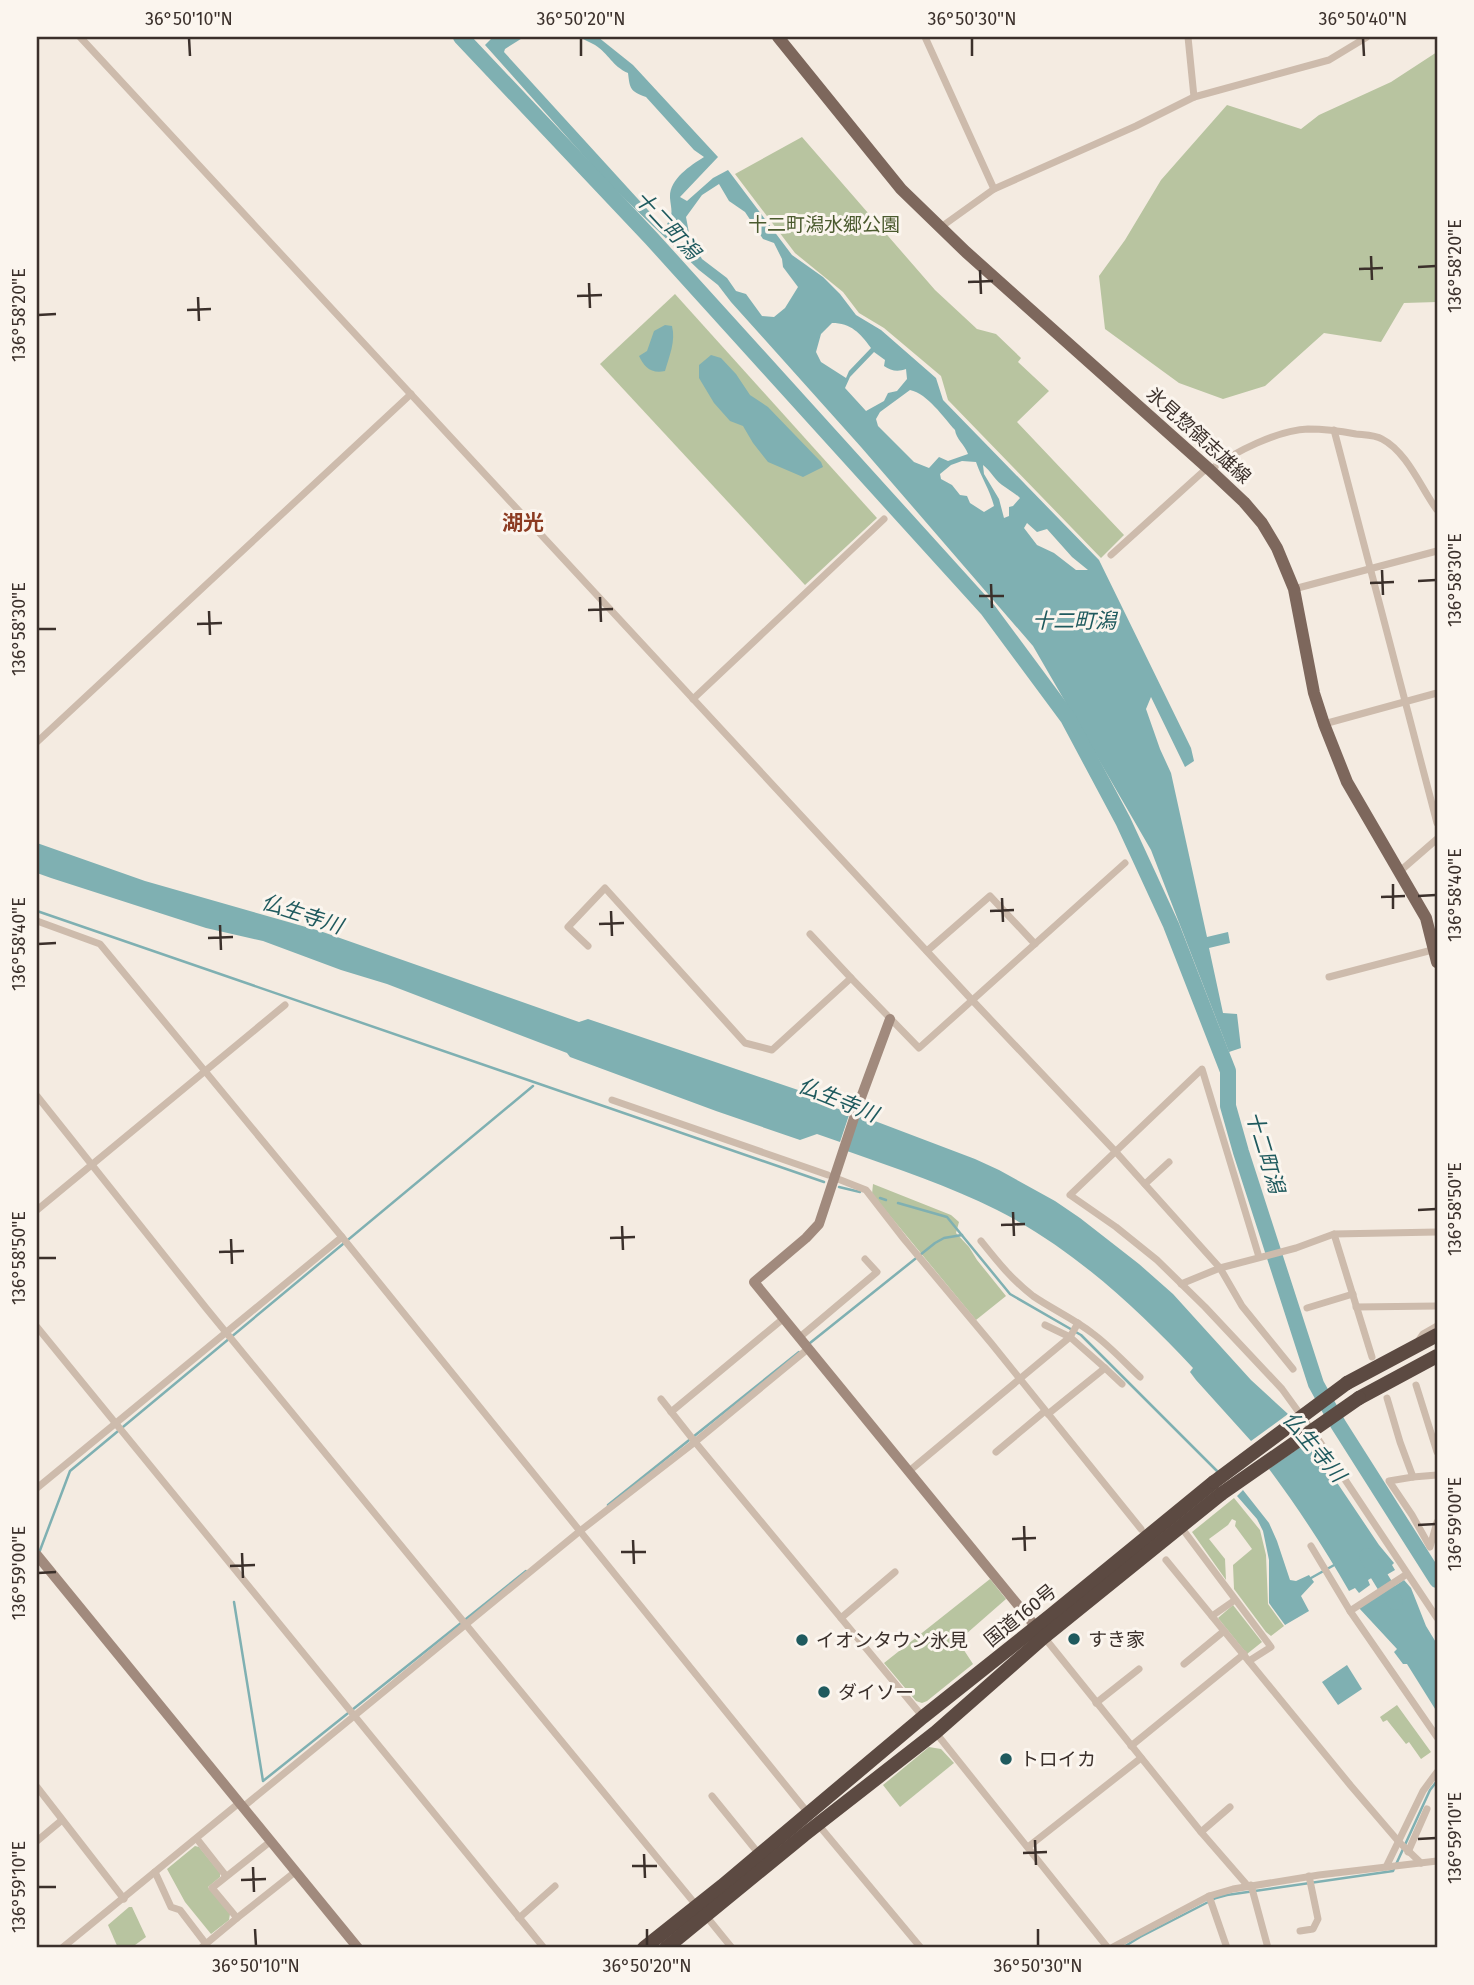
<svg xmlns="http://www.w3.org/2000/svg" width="1474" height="1985" viewBox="0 0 1474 1985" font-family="'Fira Sans','Noto Sans JP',sans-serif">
<rect width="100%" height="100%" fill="#f4ebe1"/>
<!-- green -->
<g fill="#b8c4a0">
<polygon points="1437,52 1437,302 1404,303 1381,342 1324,333 1265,386 1223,399 1179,383 1105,329 1099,276 1125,240 1161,180 1227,105 1301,129 1319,115 1391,82"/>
<polygon points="802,137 935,290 977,329 996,334 1021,358 1018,362 1049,391 1017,422 1124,535 1101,558 948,400 941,376 884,328 859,313 843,292 795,253 735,174"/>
<polygon points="675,294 877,518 805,585 600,364"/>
<polygon points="873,1184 951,1215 959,1222 956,1233 969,1247 977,1260 1006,1296 976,1320 872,1194"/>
<polygon points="1234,1498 1260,1530 1266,1555 1268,1604 1284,1626 1271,1636 1266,1632 1234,1589 1233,1565 1252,1549 1235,1526 1236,1521 1232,1519 1228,1525 1209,1539 1225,1559 1226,1580 1192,1532"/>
<polygon points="990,1579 1006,1599 958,1641 973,1664 927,1701 922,1703 916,1701 884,1663"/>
<polygon points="1233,1605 1262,1642 1247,1654 1218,1618"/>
<polygon points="1397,1705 1431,1752 1421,1759 1409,1742 1406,1744 1387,1720 1383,1722 1380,1717"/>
<polygon points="929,1747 941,1749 954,1763 900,1807 883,1785"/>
<polygon points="195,1846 199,1847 220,1873 220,1877 208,1887 230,1914 229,1920 211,1934 185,1902 167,1869"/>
<polygon points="129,1907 132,1907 146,1937 131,1948 118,1948 108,1925"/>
</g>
<!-- water -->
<g fill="#7fb0b2" fill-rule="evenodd">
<path d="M 493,37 L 524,37 L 505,49 L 504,52 L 689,255 L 692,252 L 677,224 L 671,227 L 667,224 C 674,215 671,209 670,198 C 669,179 690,166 704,157 L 694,150 L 646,97 C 630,91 630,89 628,73 C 612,66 609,54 595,45 C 590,42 584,40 579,37 L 598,37 L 633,65 L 718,157 L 680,197 L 687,201 L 713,178 L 728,170 L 792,255 L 823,277 L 840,294 L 856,315 L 881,330 L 936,378 L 943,400 L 1099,560 L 1191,748 L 1194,761 L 1185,767 L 1151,697 L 1146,709 L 1160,749 L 1171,773 L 1207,937 L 1228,932 L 1230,943 L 1209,948 L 1223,1013 L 1237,1014 L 1241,1048 L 1229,1052 L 1151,850 L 1033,646 L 861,447 L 731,302 L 718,285 L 699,270 L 607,182 L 485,45 ZM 719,184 L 729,201 L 745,212 L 763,239 L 774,243 L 782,259 L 783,267 L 798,287 L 785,308 L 774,317 L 762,316 L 746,294 L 736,291 L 727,278 L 702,259 L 698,252 L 698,248 L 689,233 L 686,217 L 702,195 ZM 832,323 C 851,323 860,333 871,348 L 849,371 L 846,378 L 821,362 L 816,352 L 821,334 ZM 874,352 L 885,360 L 884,366 C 891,371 898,372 906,369 L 907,379 L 897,391 L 888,393 L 884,401 L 866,411 L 845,388 L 850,377 ZM 910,390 C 928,394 943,417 955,430 C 956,439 965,445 968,454 L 948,461 L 939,457 L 929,468 L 914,462 L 878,426 L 876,419 L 880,412 ZM 962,461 L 976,462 C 981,477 990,490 994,506 L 984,512 L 970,503 L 967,496 L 960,495 L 952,485 L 941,479 L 940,474 L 951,465 ZM 983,465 C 990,470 996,482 1005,487 C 1010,491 1015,493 1020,498 L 1013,506 L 1009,507 L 1009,516 L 1004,518 L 999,499 L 984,474 ZM 1027,523 L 1037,532 L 1047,529 L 1072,557 L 1088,570 L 1076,570 L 1054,553 L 1037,545 L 1024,528 Z"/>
<path d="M 665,325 L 672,326 C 676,341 669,357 665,371 C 651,374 644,367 639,356 L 647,351 L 654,331 Z"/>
<polygon points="711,355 721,358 736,374 750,395 768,407 821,462 823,467 803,477 768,462 753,443 743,426 730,421 714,403 699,378 699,365"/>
<polygon points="37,843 145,881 320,931 579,1022 588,1019 804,1092 832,1103 835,1108 850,1112 840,1142 817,1134 800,1140 716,1111 570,1057 567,1053 387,984 341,970 263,941 206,928 51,878 37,873"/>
<path d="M 859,1115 L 975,1159 L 999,1170 L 1055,1201 L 1080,1218 L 1139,1264 L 1173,1294 L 1251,1380 L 1288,1414 L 1251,1441 L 1196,1380 L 1190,1372 L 1193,1368 C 1136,1307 1072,1248 997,1210 C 949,1186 898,1169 847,1151 Z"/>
<path d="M 1309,1441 L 1379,1545 L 1394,1563 L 1392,1565 L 1395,1570 L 1383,1577 L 1380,1573 L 1368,1580 L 1370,1585 L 1359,1593 L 1355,1588 L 1349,1591 C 1325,1549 1298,1508 1269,1469 Z"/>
<polygon points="1243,1490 1269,1523 1277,1541 1290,1580 1296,1581 1309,1575 1314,1582 1301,1596 1309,1611 1285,1625 1269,1603 1269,1560 1263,1531 1257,1519 1237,1496"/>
<polygon points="1404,1580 1411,1588 1426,1626 1437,1644 1437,1712 1407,1664 1403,1664 1394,1652 1397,1649 1359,1608"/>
<polygon points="1347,1665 1362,1689 1338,1705 1322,1682"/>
</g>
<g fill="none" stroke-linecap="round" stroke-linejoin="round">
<!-- stream -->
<g stroke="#7fb0b2" stroke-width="2.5">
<polyline points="37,911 824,1182"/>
<polyline points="839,1187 860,1192"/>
<polyline points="880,1198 886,1200"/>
<polyline points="898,1203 947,1217 1010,1294 1081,1335 1219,1473"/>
<polyline points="810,1343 935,1243 944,1238 962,1235"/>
<polyline points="608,1505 799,1352"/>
<polyline points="39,1553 70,1471 533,1086"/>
<polyline points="1311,1578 1336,1564"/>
<polyline points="234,1602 263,1781 526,1571"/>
<polyline points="1122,1948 1140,1937 1216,1898 1227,1895 1393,1871 1430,1790 1437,1781"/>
</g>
<!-- river -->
<g stroke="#7fb0b2" stroke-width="16">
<polyline points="461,37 651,238 988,610 1068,718 1123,821 1171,925 1228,1071 1228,1106 1241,1152 1316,1384 1338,1424 1437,1580"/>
<polyline points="1367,1556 1395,1602"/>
</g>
<!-- street -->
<g stroke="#cdbbac" stroke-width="7">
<polyline points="80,37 972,1000 1115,1151 1220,1268 1242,1306 1293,1369"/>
<polyline points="925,37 994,189"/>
<polyline points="1188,37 1194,97"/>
<polyline points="941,227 994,189 1136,126 1194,97 1329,60 1367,37"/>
<polyline points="1334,430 1437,823"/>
<path d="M 1210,470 C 1234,452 1278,430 1308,429 C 1324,429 1340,431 1356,434 C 1364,435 1375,435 1382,439 C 1407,452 1421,488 1437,510"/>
<polyline points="1111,555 1207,468"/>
<polyline points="1294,589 1437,551"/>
<polyline points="693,699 884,519"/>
<polyline points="1324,724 1437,693"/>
<polyline points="37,742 411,394"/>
<polyline points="1399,872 1437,839"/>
<polyline points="37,921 100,944 342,1237 808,1813"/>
<polyline points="810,934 851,978"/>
<polyline points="588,946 568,927 605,888 745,1043 772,1050 851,978 919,1048 1125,863"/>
<polyline points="927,951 990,896 1035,944"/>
<polyline points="1329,977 1436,949"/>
<polyline points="37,1096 206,1308 696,1905"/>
<polyline points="612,1100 828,1175"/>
<polyline points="838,1179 866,1190 904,1239 991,1343 1141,1529"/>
<polyline points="1145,1184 1169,1162"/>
<polyline points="37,1210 285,1005"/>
<polyline points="1334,1234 1372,1357"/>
<path d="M 981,1241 C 997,1261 1012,1280 1033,1296 C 1052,1309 1074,1319 1092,1333 C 1110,1346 1125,1363 1140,1377"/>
<polyline points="1259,1257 1202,1069 1070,1195 1116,1227 1157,1260 1205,1307 1282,1389 1316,1436 1437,1618"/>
<polyline points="1181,1284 1220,1268 1296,1248 1334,1234 1437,1232"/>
<polyline points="1356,1307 1437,1306"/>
<polyline points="1307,1308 1353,1294"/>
<polyline points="1045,1325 1070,1337 1078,1323"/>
<polyline points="37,1327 544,1948"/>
<polyline points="800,1337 877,1272 865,1259"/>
<polyline points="1419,1340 1423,1334 1437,1326"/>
<polyline points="1416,1385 1437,1452"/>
<polyline points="1387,1398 1400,1442 1413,1477"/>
<polyline points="661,1399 695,1442 923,1717"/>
<polyline points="671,1412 784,1318"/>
<polyline points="1048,1414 1105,1368 1122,1384"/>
<polyline points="996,1452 1045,1411"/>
<polyline points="908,1472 1070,1337 1105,1368"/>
<polyline points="1437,1475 1413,1477 1389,1481 1412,1515 1430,1547 1437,1522"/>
<polyline points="37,1488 342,1237"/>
<polyline points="1181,1527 1271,1647 1249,1661"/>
<polyline points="1311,1546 1350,1611 1407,1574"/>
<polyline points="1166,1560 1351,1786 1399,1842 1421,1863"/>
<polyline points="1350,1611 1437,1737"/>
<polyline points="1212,1616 1235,1600"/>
<polyline points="841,1618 895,1572"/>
<polyline points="1044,1637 1201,1832 1247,1885"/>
<polyline points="1184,1664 1224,1631"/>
<polyline points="1096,1703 1139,1669"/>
<polyline points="936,1733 1108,1948"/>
<polyline points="1131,1746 1244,1654"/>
<polyline points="37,1787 124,1899"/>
<polyline points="712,1796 759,1854"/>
<polyline points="243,1807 580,1531 695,1442 809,1348"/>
<polyline points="816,1822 921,1948"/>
<polyline points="1201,1832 1230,1807"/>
<polyline points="197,1839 226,1876"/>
<polyline points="37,1841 62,1820"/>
<polyline points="1028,1847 1141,1758"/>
<polyline points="1408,1852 1427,1809"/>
<polyline points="1386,1867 1423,1791 1437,1772"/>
<polyline points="155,1872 171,1907 180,1910 206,1944"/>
<polyline points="1251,1885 1268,1948"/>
<polyline points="1209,1896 1227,1948"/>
<polyline points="706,1916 732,1948"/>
<polyline points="237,1918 295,1872"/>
<polyline points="519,1918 555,1886"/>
<polyline points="1300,1931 1313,1929 1318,1919 1309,1876"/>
<polyline points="62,1948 239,1803"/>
<polyline points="201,1948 237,1918 212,1888 271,1841"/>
<polyline points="1111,1948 1209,1896 1233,1889 1319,1875 1437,1861"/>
</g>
<!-- secondary -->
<g stroke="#a18a7d" stroke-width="10">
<polyline points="890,1019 859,1103 819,1224 806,1238 754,1282 1040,1632"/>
<polyline points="37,1555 358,1948"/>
</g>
<!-- primary -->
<polyline stroke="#7d675c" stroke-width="12" points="778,37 901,189 966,252 1210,470 1244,502 1262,523 1277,548 1294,589 1314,693 1324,724 1347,782 1426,918 1437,962"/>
<!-- highway -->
<g stroke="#5c4a42" stroke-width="14">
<polyline points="1347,1383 1437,1335"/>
<polyline points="1359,1398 1437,1356"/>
<polyline points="644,1948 722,1886 923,1717 1050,1616 1214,1482"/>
<polyline points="666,1948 804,1835 936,1732 1044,1637 1221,1494"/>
</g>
<!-- highway-bridge -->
<g stroke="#5c4a42" stroke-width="14">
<polyline points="1214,1482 1347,1383"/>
<polyline points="1221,1494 1359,1398"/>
</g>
</g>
<!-- ticks -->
<path fill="none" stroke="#3b302b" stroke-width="2.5" d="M 189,38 L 190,56M 581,38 L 581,56M 972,38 L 972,56M 1363,38 L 1364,56M 1371,256 L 1372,280M 1418,267 L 1436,266M 1359,269 L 1383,268M 980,270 L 981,294M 968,282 L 993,281M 589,283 L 590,308M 577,296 L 602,295M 198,297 L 199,321M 187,310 L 211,309M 38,315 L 56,314M 1382,570 L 1383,595M 1418,581 L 1436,580M 1370,583 L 1394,582M 991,584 L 992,608M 979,596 L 1004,596M 600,597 L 601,622M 588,610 L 613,609M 209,611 L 210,635M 197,624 L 222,623M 38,629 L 56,629M 1393,884 L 1393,909M 1418,896 L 1436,895M 1381,897 L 1405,896M 1002,898 L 1003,922M 611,911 L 612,936M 990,911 L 1014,910M 599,924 L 624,923M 220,925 L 221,950M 208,938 L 233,937M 38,944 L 56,943M 1418,1210 L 1436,1209M 1013,1212 L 1014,1236M 1001,1225 L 1025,1224M 622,1226 L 623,1250M 610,1238 L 635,1237M 231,1239 L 232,1264M 219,1252 L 244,1251M 38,1258 L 56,1258M 1418,1525 L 1436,1524M 1024,1526 L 1025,1551M 1012,1539 L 1036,1538M 633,1540 L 634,1564M 621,1552 L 646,1552M 242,1553 L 243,1578M 230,1566 L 255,1565M 38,1573 L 56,1572M 1418,1839 L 1436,1838M 1035,1840 L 1036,1865M 1023,1853 L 1047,1852M 644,1854 L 645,1878M 632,1866 L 657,1866M 253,1867 L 254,1892M 241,1880 L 266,1879M 38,1887 L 56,1887M 255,1929 L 256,1946M 647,1929 L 647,1946M 1038,1929 L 1038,1946"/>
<!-- markers -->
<g fill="#1f5a5e" stroke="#fbf5ee" stroke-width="2.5">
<circle cx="1074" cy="1639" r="7"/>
<circle cx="802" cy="1640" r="7"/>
<circle cx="824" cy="1692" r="7"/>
<circle cx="1006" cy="1759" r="7"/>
</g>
<g text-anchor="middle" stroke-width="6" stroke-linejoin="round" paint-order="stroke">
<!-- park labels -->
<g font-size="19" fill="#4a5a2e" stroke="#fbf5ee">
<text x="824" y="231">十二町潟水郷公園</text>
</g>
<!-- street labels -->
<g font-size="19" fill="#3b302b" stroke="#fbf5ee">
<text transform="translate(1199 435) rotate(42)" y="7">氷見惣領志雄線</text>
<text transform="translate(1020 1615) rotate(-39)" y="7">国道160号</text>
</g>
<!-- poi labels -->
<g font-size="19" fill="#3b302b" stroke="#fbf5ee" text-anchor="start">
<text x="1088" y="1646">すき家</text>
<text x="816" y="1647">イオンタウン氷見</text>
<text x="838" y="1699">ダイソー</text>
<text x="1020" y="1766">トロイカ</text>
</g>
<!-- water labels -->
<g font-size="21" font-style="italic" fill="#1f5a5e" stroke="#fbf5ee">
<text transform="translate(667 225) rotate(47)" y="7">十二町潟</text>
<text x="1074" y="628">十二町潟</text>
<text transform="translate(302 914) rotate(18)" y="7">仏生寺川</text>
<text transform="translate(838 1100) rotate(22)" y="7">仏生寺川</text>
<text transform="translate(1265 1152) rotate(73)" y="7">十二町潟</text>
<text transform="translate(1314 1447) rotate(50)" y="7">仏生寺川</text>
</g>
<!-- neighbourhood labels -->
<g font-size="21" font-weight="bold" fill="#8c3b22" stroke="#fbf5ee">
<text x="523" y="530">湖光</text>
</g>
</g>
<!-- border -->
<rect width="1474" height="1985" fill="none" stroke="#fbf5ee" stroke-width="77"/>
<rect x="38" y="38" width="1398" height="1908" fill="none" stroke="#3b302b" stroke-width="2.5"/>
<g font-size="18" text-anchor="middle" fill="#3b302b">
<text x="189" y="25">36°50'10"N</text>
<text x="581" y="25">36°50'20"N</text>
<text x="972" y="25">36°50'30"N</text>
<text x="1363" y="25">36°50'40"N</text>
<text transform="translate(1455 266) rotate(-90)" y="6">136°58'20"E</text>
<text transform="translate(19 315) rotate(-90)" y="6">136°58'20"E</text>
<text transform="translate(1455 580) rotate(-90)" y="6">136°58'30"E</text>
<text transform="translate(19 629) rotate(-90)" y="6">136°58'30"E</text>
<text transform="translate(1455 895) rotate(-90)" y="6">136°58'40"E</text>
<text transform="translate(19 944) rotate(-90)" y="6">136°58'40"E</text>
<text transform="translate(1455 1209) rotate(-90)" y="6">136°58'50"E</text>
<text transform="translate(19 1258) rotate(-90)" y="6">136°58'50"E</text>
<text transform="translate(1455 1524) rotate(-90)" y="6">136°59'00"E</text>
<text transform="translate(19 1573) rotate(-90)" y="6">136°59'00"E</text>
<text transform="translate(1455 1838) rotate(-90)" y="6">136°59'10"E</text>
<text transform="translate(19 1887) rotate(-90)" y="6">136°59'10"E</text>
<text x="256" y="1972">36°50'10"N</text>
<text x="647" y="1972">36°50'20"N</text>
<text x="1038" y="1972">36°50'30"N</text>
</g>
</svg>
